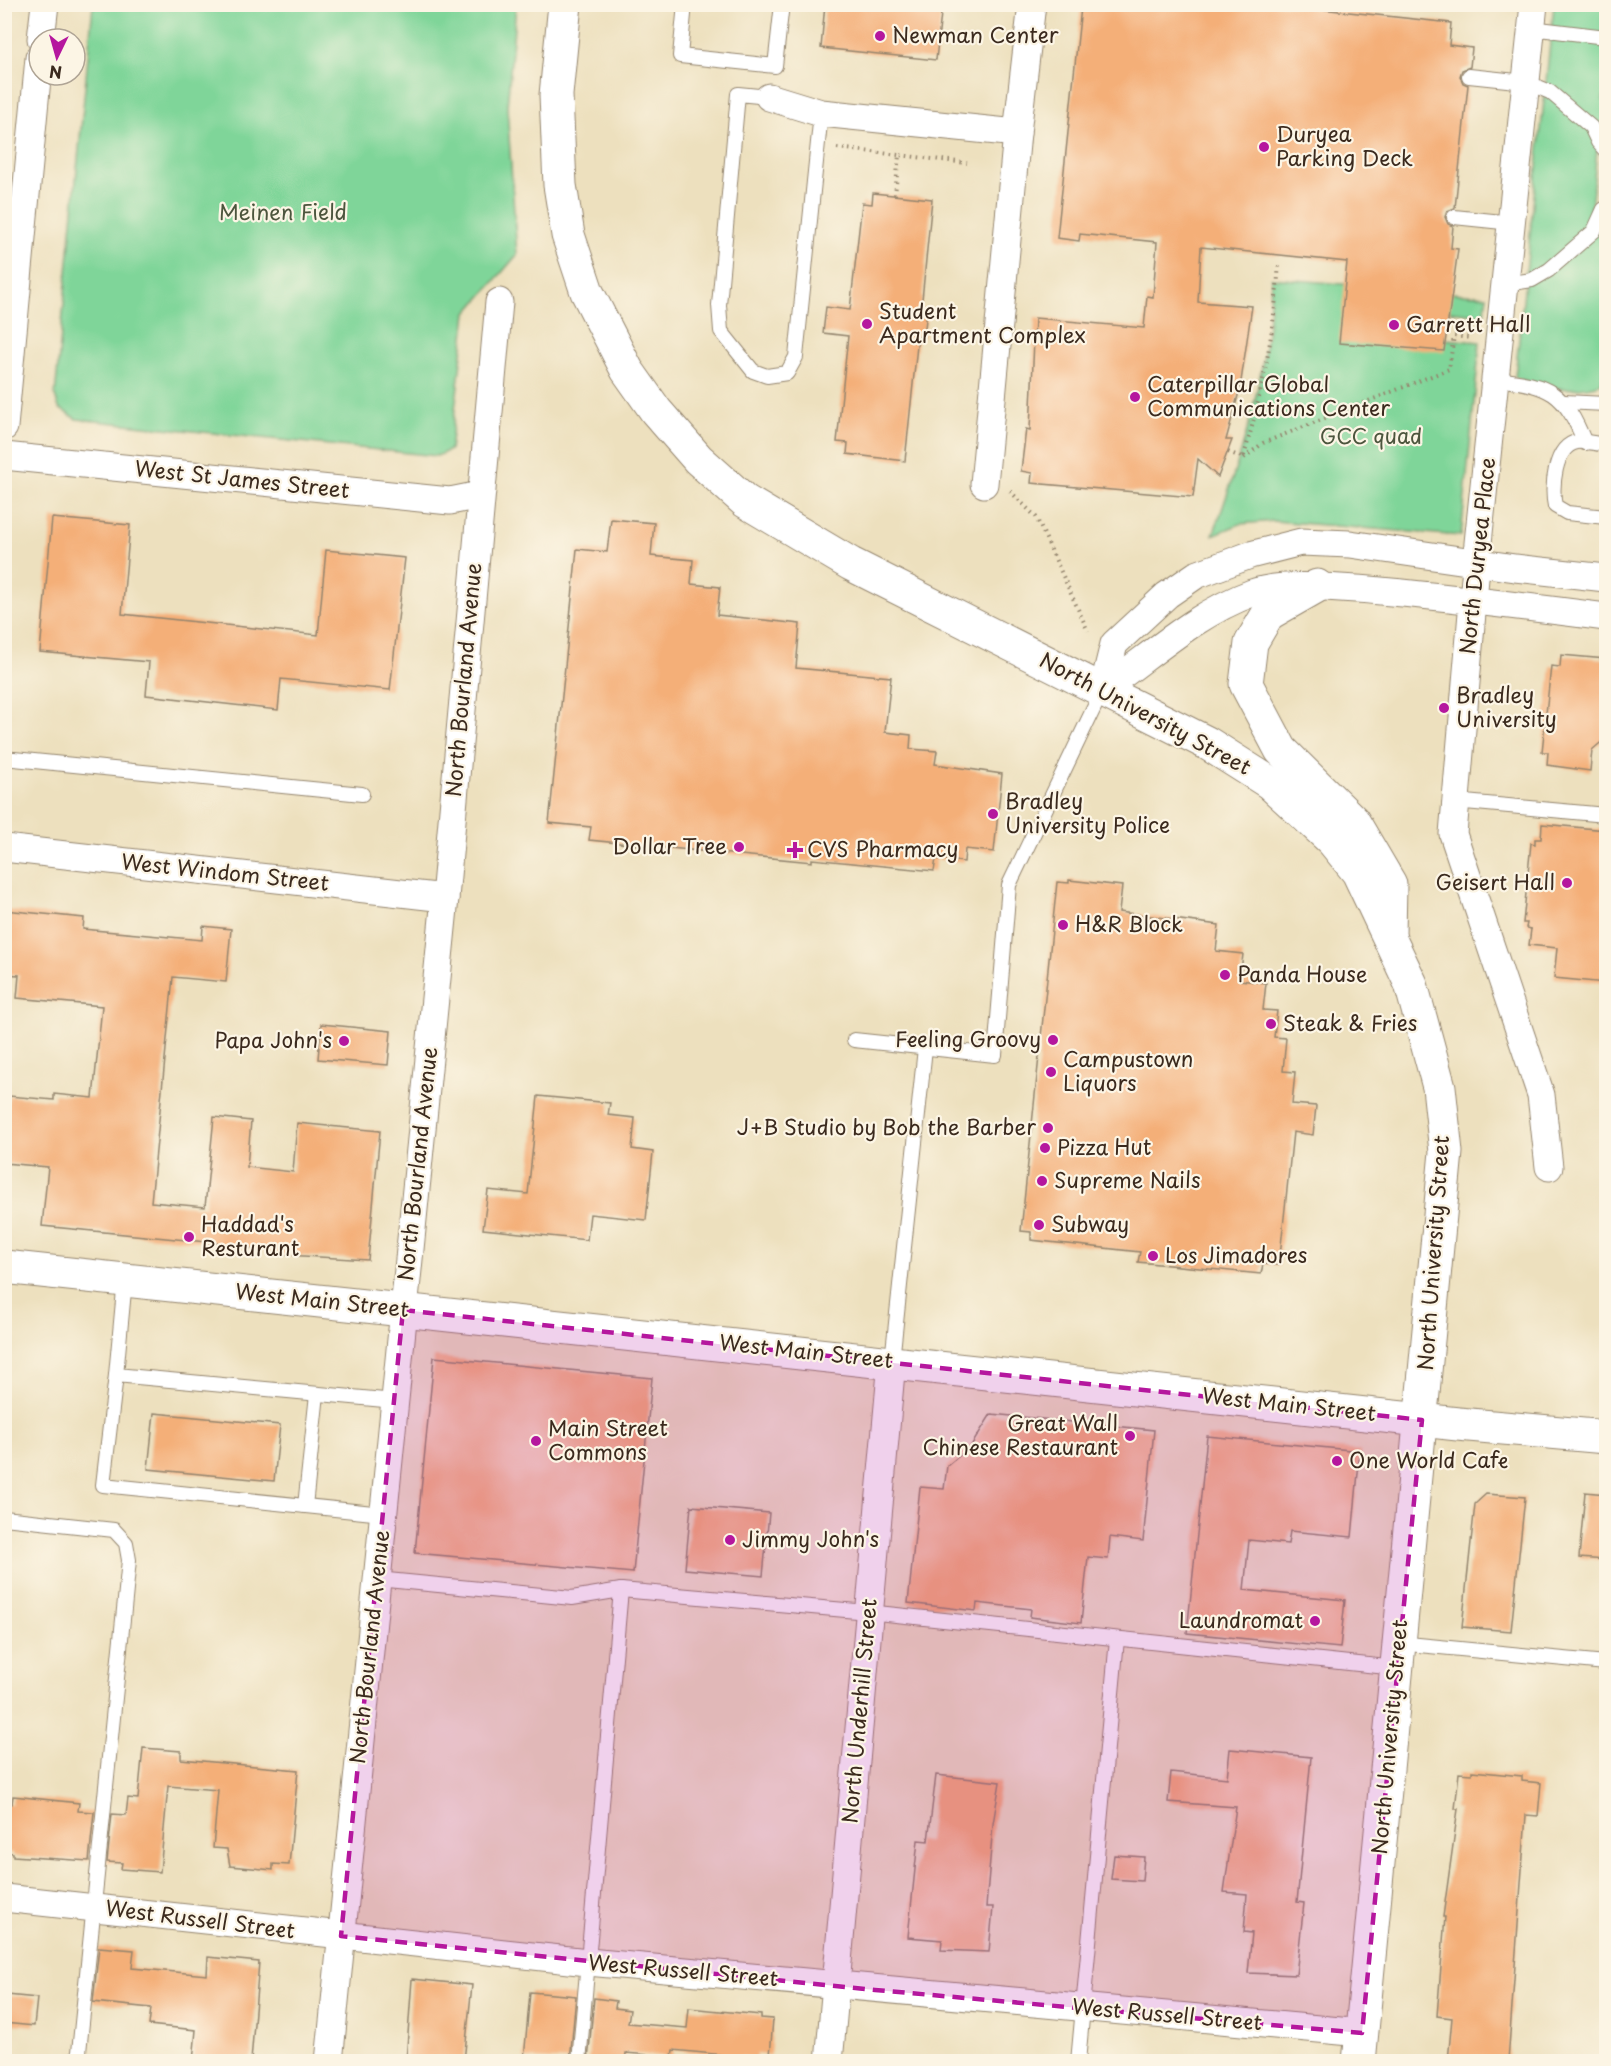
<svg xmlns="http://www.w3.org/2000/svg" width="1611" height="2066" viewBox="0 0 1611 2066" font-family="'Playpen Sans',sans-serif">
<rect width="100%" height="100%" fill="#fcf5e5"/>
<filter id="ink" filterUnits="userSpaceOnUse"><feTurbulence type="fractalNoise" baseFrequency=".0167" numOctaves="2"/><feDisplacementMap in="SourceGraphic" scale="12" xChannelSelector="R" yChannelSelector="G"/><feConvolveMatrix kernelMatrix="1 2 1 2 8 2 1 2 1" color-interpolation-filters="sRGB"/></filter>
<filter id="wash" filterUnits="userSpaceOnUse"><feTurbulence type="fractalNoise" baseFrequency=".008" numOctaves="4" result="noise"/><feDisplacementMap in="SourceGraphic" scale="24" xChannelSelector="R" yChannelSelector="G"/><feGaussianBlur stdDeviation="1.35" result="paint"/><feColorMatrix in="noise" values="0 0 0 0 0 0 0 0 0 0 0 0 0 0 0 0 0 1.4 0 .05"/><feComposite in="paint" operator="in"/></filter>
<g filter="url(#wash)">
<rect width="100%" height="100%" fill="#ede0be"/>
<!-- green -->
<g fill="#7fd599" stroke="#5d805c" stroke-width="1.5">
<polygon points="93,5 516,5 507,107 517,255 467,313 450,450 437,456 76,419 59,408 55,396"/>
<path d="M 1554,5 L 1606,5 L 1606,94 L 1603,99 L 1606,103 L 1606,151 L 1597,150 L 1591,208 L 1606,209 L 1606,341 L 1602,383 C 1573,393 1543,389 1515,377 Z"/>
<path d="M 1271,278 L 1487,296 L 1484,315 L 1448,311 L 1445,339 L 1480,342 L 1461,536 L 1274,521 L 1240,524 L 1213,535 C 1243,452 1270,366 1271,278 Z"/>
</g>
<g id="blocks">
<!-- building -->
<g fill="#f4af78">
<polygon points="825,4 942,4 936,60 821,48"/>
<polygon points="1104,4 1274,4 1451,23 1449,45 1472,48 1470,67 1462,70 1460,76 1463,83 1468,85 1455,208 1447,211 1445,217 1448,224 1453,226 1451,248 1458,249 1444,351 1339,343 1347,262 1201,247 1198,302 1252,306 1240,388 1226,440 1232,440 1218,477 1198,459 1193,497 1031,483 1032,473 1021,471 1026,429 1030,430 1035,318 1144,328 1147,296 1153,297 1157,242 1080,234 1079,241 1057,238 1081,7 1103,9"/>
<polygon points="873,193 932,199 921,310 927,310 924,337 918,336 905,461 847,454 848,443 837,442 848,336 823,333 826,307 850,310 862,203 872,204"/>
<polygon points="52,518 130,525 122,614 318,635 326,550 405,558 390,690 281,679 278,710 146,695 149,662 40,652"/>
<polygon points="611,519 654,523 651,556 693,560 691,584 720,587 717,615 800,624 796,668 891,677 885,732 911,735 910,749 937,751 935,764 1002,774 994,852 965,849 964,862 936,859 934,871 812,859 812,862 589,840 591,827 549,823 577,549 607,552"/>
<polygon points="1561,655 1606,659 1606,738 1592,750 1590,771 1547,765 1548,752 1542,752 1551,666 1560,667"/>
<polygon points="1542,824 1606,830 1606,983 1554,978 1557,948 1529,945 1531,929 1526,928 1527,923 1523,923 1531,843 1535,844 1535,839 1541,839"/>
<polygon points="1069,880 1122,886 1119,912 1219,925 1216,951 1243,954 1240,980 1266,983 1263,1010 1277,1011 1274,1037 1286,1038 1283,1071 1295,1072 1292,1104 1316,1106 1313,1135 1293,1132 1279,1265 1263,1264 1261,1274 1138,1262 1140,1252 1031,1240 1031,1232 1021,1231 1057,882 1069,883"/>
<polygon points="4,910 84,918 83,929 202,940 203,926 231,929 226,982 173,977 151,1202 205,1207 214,1117 251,1121 247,1167 293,1172 297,1123 380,1131 368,1260 271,1254 269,1251 207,1242 42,1226 48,1167 4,1163 9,1096 54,1100 54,1094 93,1098 102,1006 17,998 19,975 4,974"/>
<polygon points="321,1024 391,1031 388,1065 318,1059"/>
<polygon points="538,1096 610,1103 608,1115 635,1118 632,1149 653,1152 646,1220 590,1214 587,1240 483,1229 488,1190 528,1194"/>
<polygon points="434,1357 652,1378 633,1573 415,1553"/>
<polygon points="154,1413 280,1425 274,1481 148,1469"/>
<polygon points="991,1414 1154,1430 1143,1541 1110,1537 1108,1559 1088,1557 1081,1623 1030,1617 1031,1609 977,1603 976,1611 908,1603 920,1487 944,1489 947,1466 971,1446"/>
<polygon points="1207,1436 1360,1451 1352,1537 1290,1531 1288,1544 1249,1540 1244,1590 1345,1600 1340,1648 1187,1633"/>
<polygon points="1585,1492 1606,1494 1606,1560 1579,1558"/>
<polygon points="1486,1494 1525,1497 1511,1631 1462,1627 1475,1504"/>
<polygon points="691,1506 769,1513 763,1576 685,1569"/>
<polygon points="143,1748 181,1751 181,1759 298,1770 289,1865 273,1864 273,1870 230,1866 227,1849 213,1848 218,1790 168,1786 160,1872 121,1869 122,1863 107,1862 112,1814 126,1815 128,1798 138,1799"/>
<polygon points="1230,1749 1311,1757 1297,1902 1304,1903 1296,1975 1248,1973 1252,1933 1244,1932 1247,1894 1224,1892 1236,1807 1168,1802 1171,1772 1227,1778"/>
<polygon points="1472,1771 1522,1776 1522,1781 1541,1783 1538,1816 1526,1815 1508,2061 1448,2061 1452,2018 1437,2016 1445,1917 1443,1917 1458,1809 1455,1809 1459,1773 1472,1774"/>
<polygon points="936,1775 1000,1782 993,1824 986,1907 993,1907 989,1952 941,1950 942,1940 908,1937 918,1840 928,1841"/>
<polygon points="13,1796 79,1803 78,1811 94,1812 89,1861 13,1856 13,1853 4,1852 4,1803 12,1804"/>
<polygon points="1114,1855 1144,1857 1142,1881 1111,1879"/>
<polygon points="99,1947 134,1950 132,1968 207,1975 208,1957 259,1962 251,2061 193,2061 196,2030 149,2025 151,2008 93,2002"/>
<polygon points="412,1979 472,1985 464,2061 406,2061"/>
<polygon points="530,1992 576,1996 570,2061 524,2059"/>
<polygon points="7,1995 37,1998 34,2026 4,2023"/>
<polygon points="594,1998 616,2001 615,2008 630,2010 628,2023 687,2028 689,2008 761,2015 761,2018 773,2019 770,2056 757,2054 756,2058 673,2050 672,2057 626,2053 625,2061 588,2061"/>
</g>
</g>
</g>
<g filter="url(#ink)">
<use href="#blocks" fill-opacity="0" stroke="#94856e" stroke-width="1.5"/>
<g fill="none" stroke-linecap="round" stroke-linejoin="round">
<!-- service casing -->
<g stroke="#94856e" stroke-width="16">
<g id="service">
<polyline points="685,4 680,56 775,66 782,4"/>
<polyline points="1531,28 1606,37"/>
<polyline points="1469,76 1526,82 1550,92 1591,127 1598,142 1606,151"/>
<polyline points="769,97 738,94 719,305 721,331 753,371 767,376 787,373 796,357 821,113"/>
<polyline points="1454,217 1512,223"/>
<polyline points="1506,284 1532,280 1549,270 1594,231 1604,209"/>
<path d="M 1496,379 C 1551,385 1564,392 1585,443"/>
<polyline points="1564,402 1606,404"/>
<path d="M 1606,445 C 1598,444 1586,441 1577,442 C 1554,446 1551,489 1555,506 L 1567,513 L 1606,517"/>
<polyline points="4,758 362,794"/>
<polyline points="1454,801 1606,815"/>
<polyline points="854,1040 995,1055 1009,885 1103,689"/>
<polyline points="892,1361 925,1048"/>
<polyline points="116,1375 125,1280"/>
<polyline points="305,1506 317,1394"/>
<polyline points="383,1514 103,1485 116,1375 395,1401"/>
<polyline points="4,1518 114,1530 126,1543 129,1560 78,2062"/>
<polyline points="377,1579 572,1598 621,1590 868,1612 1396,1668"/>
<polyline points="1398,1643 1606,1663"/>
<polyline points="579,2062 621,1590"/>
<polyline points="1078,2062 1117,1639"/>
</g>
</g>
<!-- minor casing -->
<g stroke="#94856e" stroke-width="29">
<g id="minor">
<polyline points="1534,4 1478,543 1453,834 1541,1095 1549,1167"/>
<polyline points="41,39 45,4"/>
<polyline points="769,97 821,113 1017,133"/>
<polyline points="4,427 39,58"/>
<polyline points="4,456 450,501 480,495"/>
<polyline points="984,484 1017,133 1032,4"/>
<polyline points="1103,689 1114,644 1167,595 1196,575 1250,555 1301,542 1350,544 1515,568 1606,578"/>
<path d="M 1103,689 C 1152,655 1195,614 1252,593 C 1282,582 1338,588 1370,590 C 1450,597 1528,607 1606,617"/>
<polyline points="4,848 445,898"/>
<polyline points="4,1898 588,1962 1362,2033"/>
<polyline points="329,2062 445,898 499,302"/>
<polyline points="829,2062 892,1361"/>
</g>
</g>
<!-- tertiary casing -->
<g stroke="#94856e" stroke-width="35">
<polyline id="tertiary" points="1317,586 1268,614 1251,643 1246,684 1281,750 1353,821 1390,884 1389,935"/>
</g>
<!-- secondary casing -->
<g stroke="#94856e" stroke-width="35">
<g id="secondary">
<polyline points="565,4 556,95 560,185 568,235 587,292 627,370 656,411 698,459 745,501 851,564 1207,743 1270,783 1332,840 1358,872 1411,984 1439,1087 1446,1152 1359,2062"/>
<polyline points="4,1267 1458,1424 1606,1437"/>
</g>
</g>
<!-- path -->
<g stroke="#94856e" stroke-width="4" stroke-dasharray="1.5 4.5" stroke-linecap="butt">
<polyline points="837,148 899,155"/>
<polyline points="895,195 899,155 967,163"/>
<polyline points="1228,452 1244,458"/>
<path d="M 1244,456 C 1263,388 1274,334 1279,263"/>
<polyline points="1244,458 1263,443 1449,369 1454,336 1471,338"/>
<polyline points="1010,491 1036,517 1088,631"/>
</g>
<!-- service -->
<use href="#service" stroke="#fff" stroke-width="14"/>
<!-- minor -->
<use href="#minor" stroke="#fff" stroke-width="27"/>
<!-- tertiary -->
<use href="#tertiary" stroke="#fff" stroke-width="33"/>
<!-- secondary -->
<use href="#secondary" stroke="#fff" stroke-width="33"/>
</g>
</g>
<!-- marked area -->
<path fill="#b5179e" fill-opacity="0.2" stroke="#b5179e" stroke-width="4.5" stroke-dasharray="12 8" stroke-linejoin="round" d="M 403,1310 L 1422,1420 L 1362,2033 L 875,1990 L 341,1936 Z"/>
<!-- markers -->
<g fill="#b5179e" stroke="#fcf5e5" stroke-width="2">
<circle cx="880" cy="36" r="6"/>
<circle cx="1264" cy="147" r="6"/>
<circle cx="867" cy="324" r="6"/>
<circle cx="1394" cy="325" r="6"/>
<circle cx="1135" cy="397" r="6"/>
<circle cx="1444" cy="708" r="6"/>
<circle cx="993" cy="814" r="6"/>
<circle cx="739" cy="847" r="6"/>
<path d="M792 841h6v6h6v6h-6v6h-6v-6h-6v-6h6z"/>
<circle cx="1567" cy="883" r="6"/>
<circle cx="1063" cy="925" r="6"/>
<circle cx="1225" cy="975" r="6"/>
<circle cx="1271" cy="1024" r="6"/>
<circle cx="1053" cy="1040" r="6"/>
<circle cx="344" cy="1041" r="6"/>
<circle cx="1051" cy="1072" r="6"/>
<circle cx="1048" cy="1128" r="6"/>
<circle cx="1045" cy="1148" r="6"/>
<circle cx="1042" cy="1181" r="6"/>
<circle cx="1039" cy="1225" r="6"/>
<circle cx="189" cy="1237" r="6"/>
<circle cx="1153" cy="1256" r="6"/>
<circle cx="1130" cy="1436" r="6"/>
<circle cx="536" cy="1441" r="6"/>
<circle cx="1337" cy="1461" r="6"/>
<circle cx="730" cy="1540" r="6"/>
<circle cx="1315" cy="1621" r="6"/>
</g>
<g text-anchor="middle" stroke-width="4.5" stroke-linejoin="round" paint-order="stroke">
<!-- poi labels -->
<g font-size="21" fill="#3b2a1e" stroke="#fcf5e5" text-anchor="start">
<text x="892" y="43">Newman Center</text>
<text x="1276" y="142">Duryea<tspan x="1276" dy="24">Parking Deck</tspan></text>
<text x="879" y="319">Student<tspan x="879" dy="24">Apartment Complex</tspan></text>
<text x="1406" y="332">Garrett Hall</text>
<text x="1147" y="392">Caterpillar Global<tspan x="1147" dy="24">Communications Center</tspan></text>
<text x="1456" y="703">Bradley<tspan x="1456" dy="24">University</tspan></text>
<text x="1005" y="809">Bradley<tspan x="1005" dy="24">University Police</tspan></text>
<text x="727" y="854" text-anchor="end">Dollar Tree</text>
<text x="807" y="857">CVS Pharmacy</text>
<text x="1555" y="890" text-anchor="end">Geisert Hall</text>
<text x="1075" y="932">H&amp;R Block</text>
<text x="1237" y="982">Panda House</text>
<text x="1283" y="1031">Steak &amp; Fries</text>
<text x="1041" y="1047" text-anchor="end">Feeling Groovy</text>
<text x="332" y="1048" text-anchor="end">Papa John's</text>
<text x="1063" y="1067">Campustown<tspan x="1063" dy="24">Liquors</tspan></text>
<text x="1036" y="1135" text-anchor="end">J+B Studio by Bob the Barber</text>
<text x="1057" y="1155">Pizza Hut</text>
<text x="1054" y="1188">Supreme Nails</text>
<text x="201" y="1232">Haddad's<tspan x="201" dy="24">Resturant</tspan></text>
<text x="1051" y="1232">Subway</text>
<text x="1165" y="1263">Los Jimadores</text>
<text x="1118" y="1431" text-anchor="end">Great Wall<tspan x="1118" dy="24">Chinese Restaurant</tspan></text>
<text x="548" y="1436">Main Street<tspan x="548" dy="24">Commons</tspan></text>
<text x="1349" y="1468">One World Cafe</text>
<text x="742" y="1547">Jimmy John's</text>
<text x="1303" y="1628" text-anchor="end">Laundromat</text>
</g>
<!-- park labels -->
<g font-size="21" fill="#4c553d" stroke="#fcf5e5">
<text x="283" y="220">Meinen Field</text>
<text x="1371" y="444">GCC quad</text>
</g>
<!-- street labels -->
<g font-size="21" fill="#3b2a1e" stroke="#fcf5e5">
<text transform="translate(242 480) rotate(6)" y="7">West St James Street</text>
<text transform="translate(1478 556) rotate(-84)" y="7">North Duryea Place</text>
<text transform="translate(464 680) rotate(-85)" y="7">North Bourland Avenue</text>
<text transform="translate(1145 714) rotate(28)" y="7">North University Street</text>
<text transform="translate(225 873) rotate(6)" y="7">West Windom Street</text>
<text transform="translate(418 1164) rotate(-84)" y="7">North Bourland Avenue</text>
<text transform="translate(1434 1253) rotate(-86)" y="7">North University Street</text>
<text transform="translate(322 1301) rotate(6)" y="7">West Main Street</text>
<text transform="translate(806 1352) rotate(6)" y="7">West Main Street</text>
<text transform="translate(1289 1405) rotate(6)" y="7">West Main Street</text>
<text transform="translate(370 1647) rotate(-84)" y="7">North Bourland Avenue</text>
<text transform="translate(860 1711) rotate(-85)" y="7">North Underhill Street</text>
<text transform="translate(1390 1737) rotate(-85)" y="7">North University Street</text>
<text transform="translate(200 1920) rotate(7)" y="7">West Russell Street</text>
<text transform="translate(683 1971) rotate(5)" y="7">West Russell Street</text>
<text transform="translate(1167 2015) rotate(5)" y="7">West Russell Street</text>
</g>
</g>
<!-- margin -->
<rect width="1611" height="2066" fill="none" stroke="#fcf5e5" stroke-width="24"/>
<!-- north arrow -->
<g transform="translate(57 57) rotate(185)"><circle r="28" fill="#fcf5e5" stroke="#afa495" stroke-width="1.5"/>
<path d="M0-4.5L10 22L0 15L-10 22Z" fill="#b5179e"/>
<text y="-9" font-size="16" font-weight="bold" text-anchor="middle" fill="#3b2a1e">N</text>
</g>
</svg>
